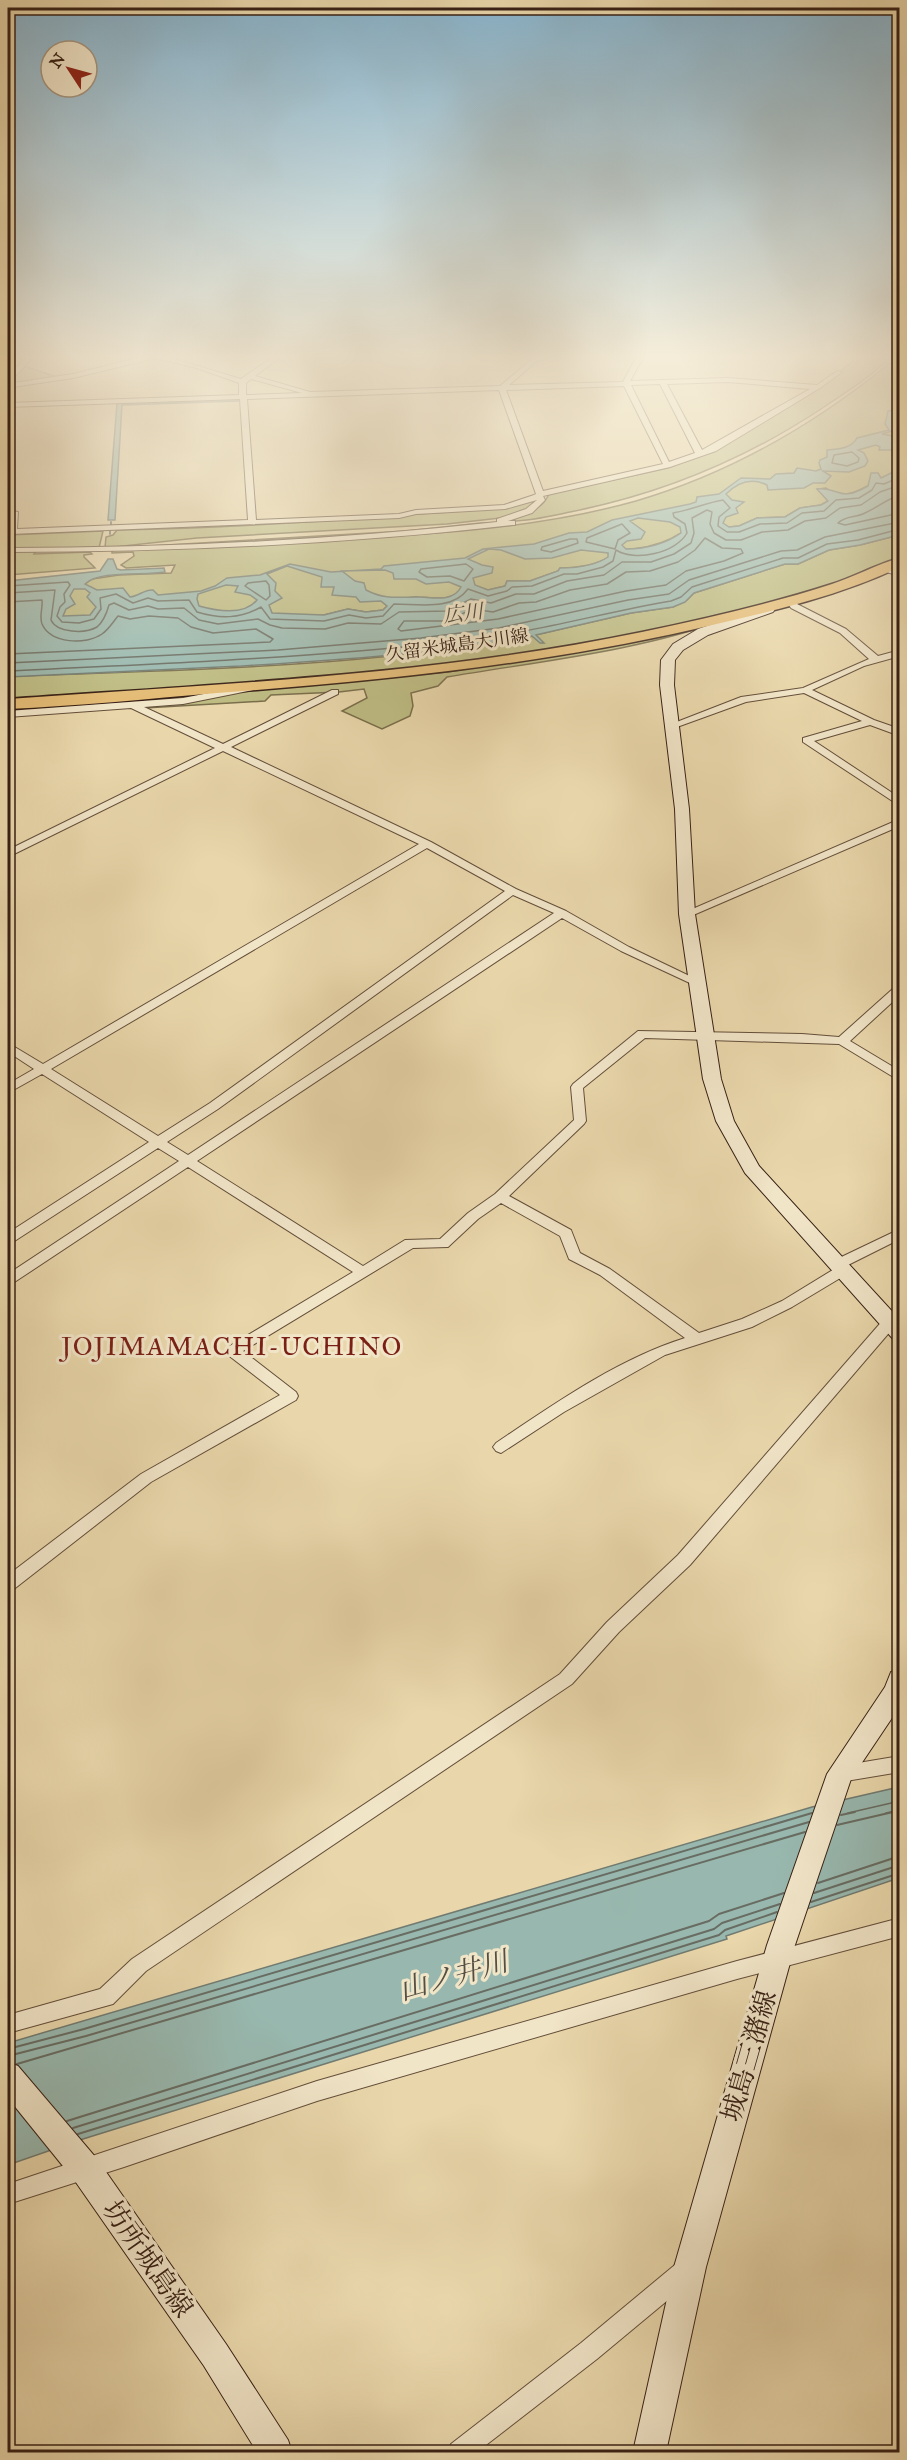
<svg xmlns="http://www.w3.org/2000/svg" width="907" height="2460" viewBox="0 0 907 2460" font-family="'IM FELL Great Primer','Noto Serif JP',serif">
<rect width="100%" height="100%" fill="#e9d7ab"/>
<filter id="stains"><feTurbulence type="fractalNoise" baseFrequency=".00333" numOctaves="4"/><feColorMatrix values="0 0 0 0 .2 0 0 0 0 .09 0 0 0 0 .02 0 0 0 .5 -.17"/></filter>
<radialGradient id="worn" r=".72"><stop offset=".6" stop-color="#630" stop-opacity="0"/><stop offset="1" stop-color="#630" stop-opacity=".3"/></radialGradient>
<!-- green -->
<g fill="#bebc83" stroke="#7a6e4c" stroke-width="1.5">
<path d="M 872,354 L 893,354 C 874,375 848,391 824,407 C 746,459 662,494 570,512 C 551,516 530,521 512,521 C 526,511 541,512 549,494 L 668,468 L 718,449 L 820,387 L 860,356 L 874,356 Z"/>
<path d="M 890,363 L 900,367 L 899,469 C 894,474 886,476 879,480 C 861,489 845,502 826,488 L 818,489 L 828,501 L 821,505 L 800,508 L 785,517 L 757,518 L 739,526 L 729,527 L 682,518 L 681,533 C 647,555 612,549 573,547 L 608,550 L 609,557 C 594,566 577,568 560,568 L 558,571 L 530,581 L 507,581 L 505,586 L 488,590 L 452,580 L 462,587 C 454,603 432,597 419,597 C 412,596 406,599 400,599 C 386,599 371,594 358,592 L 381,601 L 387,606 L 383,610 L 366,612 L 348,609 L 324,615 L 275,619 L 263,595 L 252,611 L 129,620 L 8,614 L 85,584 L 92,579 L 119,575 L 171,573 L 175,565 L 126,568 L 121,565 L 134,556 L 133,552 L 112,553 L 112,550 C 187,547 263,543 339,539 C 438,534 540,528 636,501 C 728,474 815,424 890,363 Z"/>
<polygon points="24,366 57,377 14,384 16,374"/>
<path d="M 536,500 L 530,508 L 509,517 L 447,524 L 197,538 L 105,548 L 106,537 L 113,535 L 117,530 C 217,528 319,522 419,514 C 460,511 496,511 536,500 Z"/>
<polygon points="481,523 493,523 443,530 149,546 405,531"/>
<polygon points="103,531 99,548 8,549 8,535"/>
<path d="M 899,535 L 899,559 L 836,585 L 749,608 L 637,634 L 522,655 L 409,671 L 8,700 L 8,674 L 15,676 C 184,670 366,667 532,636 L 543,643 L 535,635 L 631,613 L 673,607 L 687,600 L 694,593 L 785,564 L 798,564 L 829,550 L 860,545 Z"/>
<polygon points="36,551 34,554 90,552 92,554 84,555 84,557 95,568 8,575 8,552"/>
<path d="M 730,618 C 640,651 541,661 447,677 L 438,686 L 411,693 L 413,706 L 410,716 L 382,729 L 342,711 L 367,698 L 364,689 L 339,692 L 271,695 L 265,701 L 145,708 L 144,705 L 261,688 L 448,672 L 626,642 Z"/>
</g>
<!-- water -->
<g fill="#98b8af" stroke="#717b71" stroke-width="1.5" fill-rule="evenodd">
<polygon points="237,398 238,401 122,405 115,520 108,520 117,403"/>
<path d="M 899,409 L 894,411 L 894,416 L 899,419 L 899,429 L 882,434 L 893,436 L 899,440 L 899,447 L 895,450 L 879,450 L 880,447 L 876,445 L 858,450 L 864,453 L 868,461 L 865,466 L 849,472 L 823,471 L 831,476 L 825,483 L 813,483 L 804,488 L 768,490 L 767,485 C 751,477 738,482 726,494 L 732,500 L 744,502 L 736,508 L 738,513 L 726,517 L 723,523 L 729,527 L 739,526 L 757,518 L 785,517 L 800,508 L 821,505 L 828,501 L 817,489 C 841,487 838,503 868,486 L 871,473 L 878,473 L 881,478 L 899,469 L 899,535 L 860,545 L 829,550 L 798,564 L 785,564 L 694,593 L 685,602 L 673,607 L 631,613 L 536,635 L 544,643 L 540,643 L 532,636 C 436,654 338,660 241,666 C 163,670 85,674 8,677 L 8,581 L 100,571 L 108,559 L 113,559 L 117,569 L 121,570 L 164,568 L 165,572 C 144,576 99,570 85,584 L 97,590 L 123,588 L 130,597 C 139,596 145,589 153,590 L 158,595 L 201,591 L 215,586 L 227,578 L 260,575 L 290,564 L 331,572 L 381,569 L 384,566 L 465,558 L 483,549 L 534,544 L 569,533 L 587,532 L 612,520 L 690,504 L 696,502 L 697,497 L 719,494 L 741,478 L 770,479 L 776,474 L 794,473 L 797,468 L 816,471 L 821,469 L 819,463 L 820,460 L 827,457 L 827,450 C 838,449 851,449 857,438 L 889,430 L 885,424 L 888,411 ZM 638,518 L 670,522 L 680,527 L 681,533 C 664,545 647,549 626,549 L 622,545 L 627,541 L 641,539 L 645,532 L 630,521 ZM 489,549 L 501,550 L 525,559 L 552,558 L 581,550 L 608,553 L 608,557 C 595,566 577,568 560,568 L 558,571 L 530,581 L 507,581 L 505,586 L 488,590 L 475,585 L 473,578 L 492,573 L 493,567 L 482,565 L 468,559 ZM 287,566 L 322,577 L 321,587 L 334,587 L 332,595 L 356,597 L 360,602 L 381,601 L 387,606 L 383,610 L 366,612 L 348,609 L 324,615 L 272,613 L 269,605 L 282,598 L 275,591 L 276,583 L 267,574 ZM 385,570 L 393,573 L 394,579 L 416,579 L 426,584 L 449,582 L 461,587 C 453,603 431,597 418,597 C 398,597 385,600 366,590 L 364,583 L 355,581 L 342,571 ZM 226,585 L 238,586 L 235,592 L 250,595 L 257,600 C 244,616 217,611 199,606 L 197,599 L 198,594 ZM 74,589 L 85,589 L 90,593 L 87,597 L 96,607 L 90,615 L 63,616 L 66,609 L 75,604 L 70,596 Z"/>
<polygon points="899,1787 899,1878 726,1936 727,1939 83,2139 8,2165 8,2043 812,1807"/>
</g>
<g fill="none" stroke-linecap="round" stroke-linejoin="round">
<!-- shore-far1 -->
<g stroke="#686c62" stroke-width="1.5">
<polygon points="852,452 859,458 858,462 847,466 832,463 834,455"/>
<path d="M 900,495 C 887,499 878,507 865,513 C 856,518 846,515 838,523 L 845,525 L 900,513"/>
<polygon points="622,524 630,533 618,540 615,549 586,542 587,538"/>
<polygon points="705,538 722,548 741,549 743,553 724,561 686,571 666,585 626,591 498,619 401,631 398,629 404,621 446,621 473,609 493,612 519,603 536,602 570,590 607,584 626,572 650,571 678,562 695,550"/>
<polygon points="570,539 577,539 578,543 551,552 541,550 542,547"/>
<polygon points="466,564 473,569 464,581 450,576 427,577 419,572 421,569"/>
<polygon points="266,581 269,585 270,596 266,600 245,586 248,583"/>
<path d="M 8,586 L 68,582 L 70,585 L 64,594 L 65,602 L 60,607 L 57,616 L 62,622 L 79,623 L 94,619 L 101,609 L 100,598 L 116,594 L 133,603 L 148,598 L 158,601 L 189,600 L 197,612 C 220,619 240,619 261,607 L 270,619 L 324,621 L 349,615 L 366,618 L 383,616 L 394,604 C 419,604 452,611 468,589 L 488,596 L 507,591 L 512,587 L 532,586 L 564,574 L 577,574 L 603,567 L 613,561 L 616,550 C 635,562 676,553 687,533 L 685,524 L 674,517 L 673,513 C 691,510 705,503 723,500 L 730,508 L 719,517 L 718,526 L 727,532 L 739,532 L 760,524 L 787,523 L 802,513 L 824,511 L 836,500 L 859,498 L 872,490 L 876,483 L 884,484 L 900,477"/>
<path d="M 8,593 L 55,590 L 51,620 C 57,633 85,634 97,627 C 103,622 107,612 109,605 L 114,603 L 129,610 L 148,606 L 158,609 L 184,608 L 199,620 L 218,624 L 258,619 L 270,625 L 282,628 L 325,629 L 348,623 L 381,624 L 399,612 L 447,611 L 471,599 L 491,603 L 516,594 L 534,594 L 567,581 L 604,575 L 622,562 L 651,562 L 674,554 L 691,543 L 694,533 L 692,518 L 707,510 L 712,512 L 710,524 L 714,533 L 726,540 L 741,540 L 762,532 L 788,530 L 805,521 L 826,518 L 840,508 L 861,505 L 880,492 L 900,485"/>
<path d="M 8,602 L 42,600 C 43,608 39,616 42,624 C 51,644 86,645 102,634 C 109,629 113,622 118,616 L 130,619 L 149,616 L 178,618 L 191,627 L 213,633 L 256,629 L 273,639 L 270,642 L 8,654"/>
<polyline points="8,663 278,650 421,638 499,628 628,600 669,594 689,580 781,551 797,550 825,537 900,522"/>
<path d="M 8,671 C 159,664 311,658 461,641 C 532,633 601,613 671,601 L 681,597 L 692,587 L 783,558 L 798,558 L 827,544 L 858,540 L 900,529"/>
<polyline points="848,1813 900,1801"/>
<polyline points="886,1813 900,1810"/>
</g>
<!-- shore -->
<g stroke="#686c62" stroke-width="2">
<polyline points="841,1815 855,1812"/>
<polyline points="837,1825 893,1812"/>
<polyline points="818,1883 900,1856"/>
<polyline points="814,1893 900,1865"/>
<polyline points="811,1902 900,1873"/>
<polyline points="8,2049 84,2029 812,1813"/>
<polyline points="8,2056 86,2036 809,1822"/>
<polyline points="17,2064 805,1832"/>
<polyline points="67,2121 709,1921 719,1914 784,1893"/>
<polyline points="73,2128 714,1929 722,1923 780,1904"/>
<polyline points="78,2134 719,1935 725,1930 777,1912"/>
</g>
<!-- stream -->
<g stroke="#717b71" stroke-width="2">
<polyline points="111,522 111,525"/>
<polyline points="110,530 110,534"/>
</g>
<!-- street casing -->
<g stroke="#644e3a" stroke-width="2">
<g id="street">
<path d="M 29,354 L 36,354 L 15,376 L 14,383 L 73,374 L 154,354 L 166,354 L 164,356 L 241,379 L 277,354 L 285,354 L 255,376 L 310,392 L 500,386 L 538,354 L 545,354 L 509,385 L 623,382 L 638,354 L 645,354 L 630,381 L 728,378 L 817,385 L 837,371 L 842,372 L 820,388 L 716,451 L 670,467 L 543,496 L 545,500 L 532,513 L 508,521 L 515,521 L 515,525 L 512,525 C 345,544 176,552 8,552 L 8,548 C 171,548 335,540 497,522 L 497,519 L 526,509 L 537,500 L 505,509 L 416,514 L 399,518 L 10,534 L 8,510 L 18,512 L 17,529 L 248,520 L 240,399 L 8,407 L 8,403 L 239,395 L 239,383 L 197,368 L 156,358 L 73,378 L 13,387 L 12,398 L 8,400 L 9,375 ZM 251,379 L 302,393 L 246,395 L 246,383 ZM 728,382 L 810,389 L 702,450 L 667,384 ZM 660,384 L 695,453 L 669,462 L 631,385 ZM 624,386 L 663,464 L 543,491 L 506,390 ZM 499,390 L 536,494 L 534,495 L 504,505 L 416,510 L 399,514 L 256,520 L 247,399 Z"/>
<polygon points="886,566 900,571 900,576 883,571 882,569"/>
<polygon points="787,599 793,599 797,604 846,629 878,656 900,650 900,656 864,666 812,690 874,720 900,729 900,736 870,725 814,741 900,798 900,806 803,742 803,738 862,721 804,693 746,702 677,727 669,725 741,697 803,688 869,659 840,633 791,608 786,601"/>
<path d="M 250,685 L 253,686 L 253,690 L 183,704 L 144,707 L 223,744 L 332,690 L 338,690 L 338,694 L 231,747 L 431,842 L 516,889 L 566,911 L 629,947 L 702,982 L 696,985 L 692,984 L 621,951 L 562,918 L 197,1161 L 363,1266 L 405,1240 L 440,1239 L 468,1213 L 495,1194 L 574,1120 L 571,1087 L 573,1084 L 638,1031 L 802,1034 L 839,1037 L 896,986 L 900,985 L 900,995 L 850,1041 L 900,1071 L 900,1081 L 839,1044 L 645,1038 L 583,1088 L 586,1121 L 584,1124 L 509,1196 L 571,1230 L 580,1253 L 610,1269 L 699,1333 L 742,1319 L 782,1301 L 836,1268 L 831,1264 L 833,1261 L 900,1229 L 900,1239 L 844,1267 L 849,1271 L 847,1274 L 792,1307 L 752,1327 L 665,1355 L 564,1412 L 501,1453 L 496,1451 L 493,1447 L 496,1443 C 554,1404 618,1359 685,1338 L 600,1275 L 569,1259 L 560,1236 L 501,1203 L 478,1219 L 448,1247 L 413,1248 L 243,1351 L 296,1392 L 298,1396 L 296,1400 L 151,1482 L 14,1589 L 8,1591 L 8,1575 L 141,1474 L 280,1395 L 228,1355 L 226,1351 L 228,1347 L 353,1272 L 188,1167 L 13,1283 L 8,1285 L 8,1274 L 179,1161 L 158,1148 L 13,1242 L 8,1243 L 8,1233 L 149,1142 L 42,1074 L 8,1093 L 8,1084 L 34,1069 L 8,1052 L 8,1043 L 43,1064 L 419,844 L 223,751 L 8,857 L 8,850 L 215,748 L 131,708 L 8,717 L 8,711 L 183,698 ZM 427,848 L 505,891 L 210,1103 L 158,1136 L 51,1069 ZM 513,895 L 554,913 L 188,1155 L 167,1142 L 218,1109 Z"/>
<polygon points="900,819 900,826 691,916 687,917 681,914"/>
<polygon points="889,1318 894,1319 896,1323 894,1327 690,1565 619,1632 572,1684 146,1971 113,2004 8,2033 8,2015 100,1989 132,1959 560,1674 607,1622 678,1555 884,1319"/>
<polygon points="900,1756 900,1772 840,1782 834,1779 831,1774 834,1769 840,1766"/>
<polygon points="900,1918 900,1936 737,1979 317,2101 124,2167 8,2204 8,2184 317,2081 737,1961"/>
<polygon points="684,2261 692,2264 695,2272 692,2280 597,2359 477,2452 448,2452 451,2444 581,2343 676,2264"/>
</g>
</g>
<!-- secondary casing -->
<g stroke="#372015" stroke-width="2">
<g id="secondary">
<polygon points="769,605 775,609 773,612 708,635 683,650 675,660 674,685 689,809 695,914 721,1079 734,1121 759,1166 900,1320 900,1341 893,1339 745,1173 716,1121 703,1079 679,914 675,809 660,685 661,660 673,644 698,629"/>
<polygon points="900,1669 900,1706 851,1779 795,1945 706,2267 666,2452 633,2452 674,2267 767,1945 827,1774 885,1687 891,1672"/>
<polygon points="8,2062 18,2066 97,2159 226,2344 288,2440 292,2452 257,2452 204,2366 75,2181 8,2098"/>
</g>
</g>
<!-- primary casing -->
<g stroke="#372015" stroke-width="3">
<path id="primary" d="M 900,558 L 900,567 C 835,598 764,613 695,629 C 537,665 377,681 217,693 C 147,699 77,706 8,709 L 8,699 C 219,684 434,675 642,632 C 705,619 770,604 832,584 C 854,577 877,564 900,558 Z"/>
</g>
<!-- street -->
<use href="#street" fill="#f1e5c8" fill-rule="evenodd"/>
<!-- secondary -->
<use href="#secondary" fill="#f1e5c8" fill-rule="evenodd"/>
<!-- primary -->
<use href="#primary" fill="#e4bc76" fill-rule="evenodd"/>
</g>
<!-- sky -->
<linearGradient id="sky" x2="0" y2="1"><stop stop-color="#88b6d1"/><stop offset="0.51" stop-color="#f5edd9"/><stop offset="1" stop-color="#f5edd9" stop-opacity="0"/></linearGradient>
<rect width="907" height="699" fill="url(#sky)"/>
<g text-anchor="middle" stroke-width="6" stroke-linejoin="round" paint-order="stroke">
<!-- far-street labels -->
<g font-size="18" fill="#372015" stroke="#f1e5c8">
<text transform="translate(457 645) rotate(-8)" y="6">久留米城島大川線</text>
</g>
<!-- far-water labels -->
<g font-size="20" font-style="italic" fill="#544e43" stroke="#f1e5c8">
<text transform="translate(463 613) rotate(-7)" y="7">広川</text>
</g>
<!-- quarter labels -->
<g font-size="26" letter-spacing="1.5" fill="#7a1f14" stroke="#f1e5c8">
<text x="232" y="1355">JOJIMAMACHI-UCHINO</text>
</g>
<!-- near-street labels -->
<g font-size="27" fill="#372015" stroke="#f1e5c8">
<text transform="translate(749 2056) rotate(-74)" y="9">城島三潴線</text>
<text transform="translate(148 2259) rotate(55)" y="9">坊所城島線</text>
</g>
<!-- near-water labels -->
<g font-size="28" font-style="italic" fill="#544e43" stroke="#f1e5c8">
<text transform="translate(453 1975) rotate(-16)" y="10">山ノ井川</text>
</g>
</g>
<!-- margin -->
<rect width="907" height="2460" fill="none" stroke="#e9d7ab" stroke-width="30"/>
<rect x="9" y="9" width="889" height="2442" fill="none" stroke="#372015" stroke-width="3"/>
<rect x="15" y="15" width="877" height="2430" fill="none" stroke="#372015" stroke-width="1.5"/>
<!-- north arrow -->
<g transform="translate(69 69) rotate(306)"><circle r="28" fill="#f1e5c8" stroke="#a79680" stroke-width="1.5"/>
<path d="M0-4.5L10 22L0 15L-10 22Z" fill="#8f2418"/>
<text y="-9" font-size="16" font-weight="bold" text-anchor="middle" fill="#372015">N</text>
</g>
<rect width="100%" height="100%" filter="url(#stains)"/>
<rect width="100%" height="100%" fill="url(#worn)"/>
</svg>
